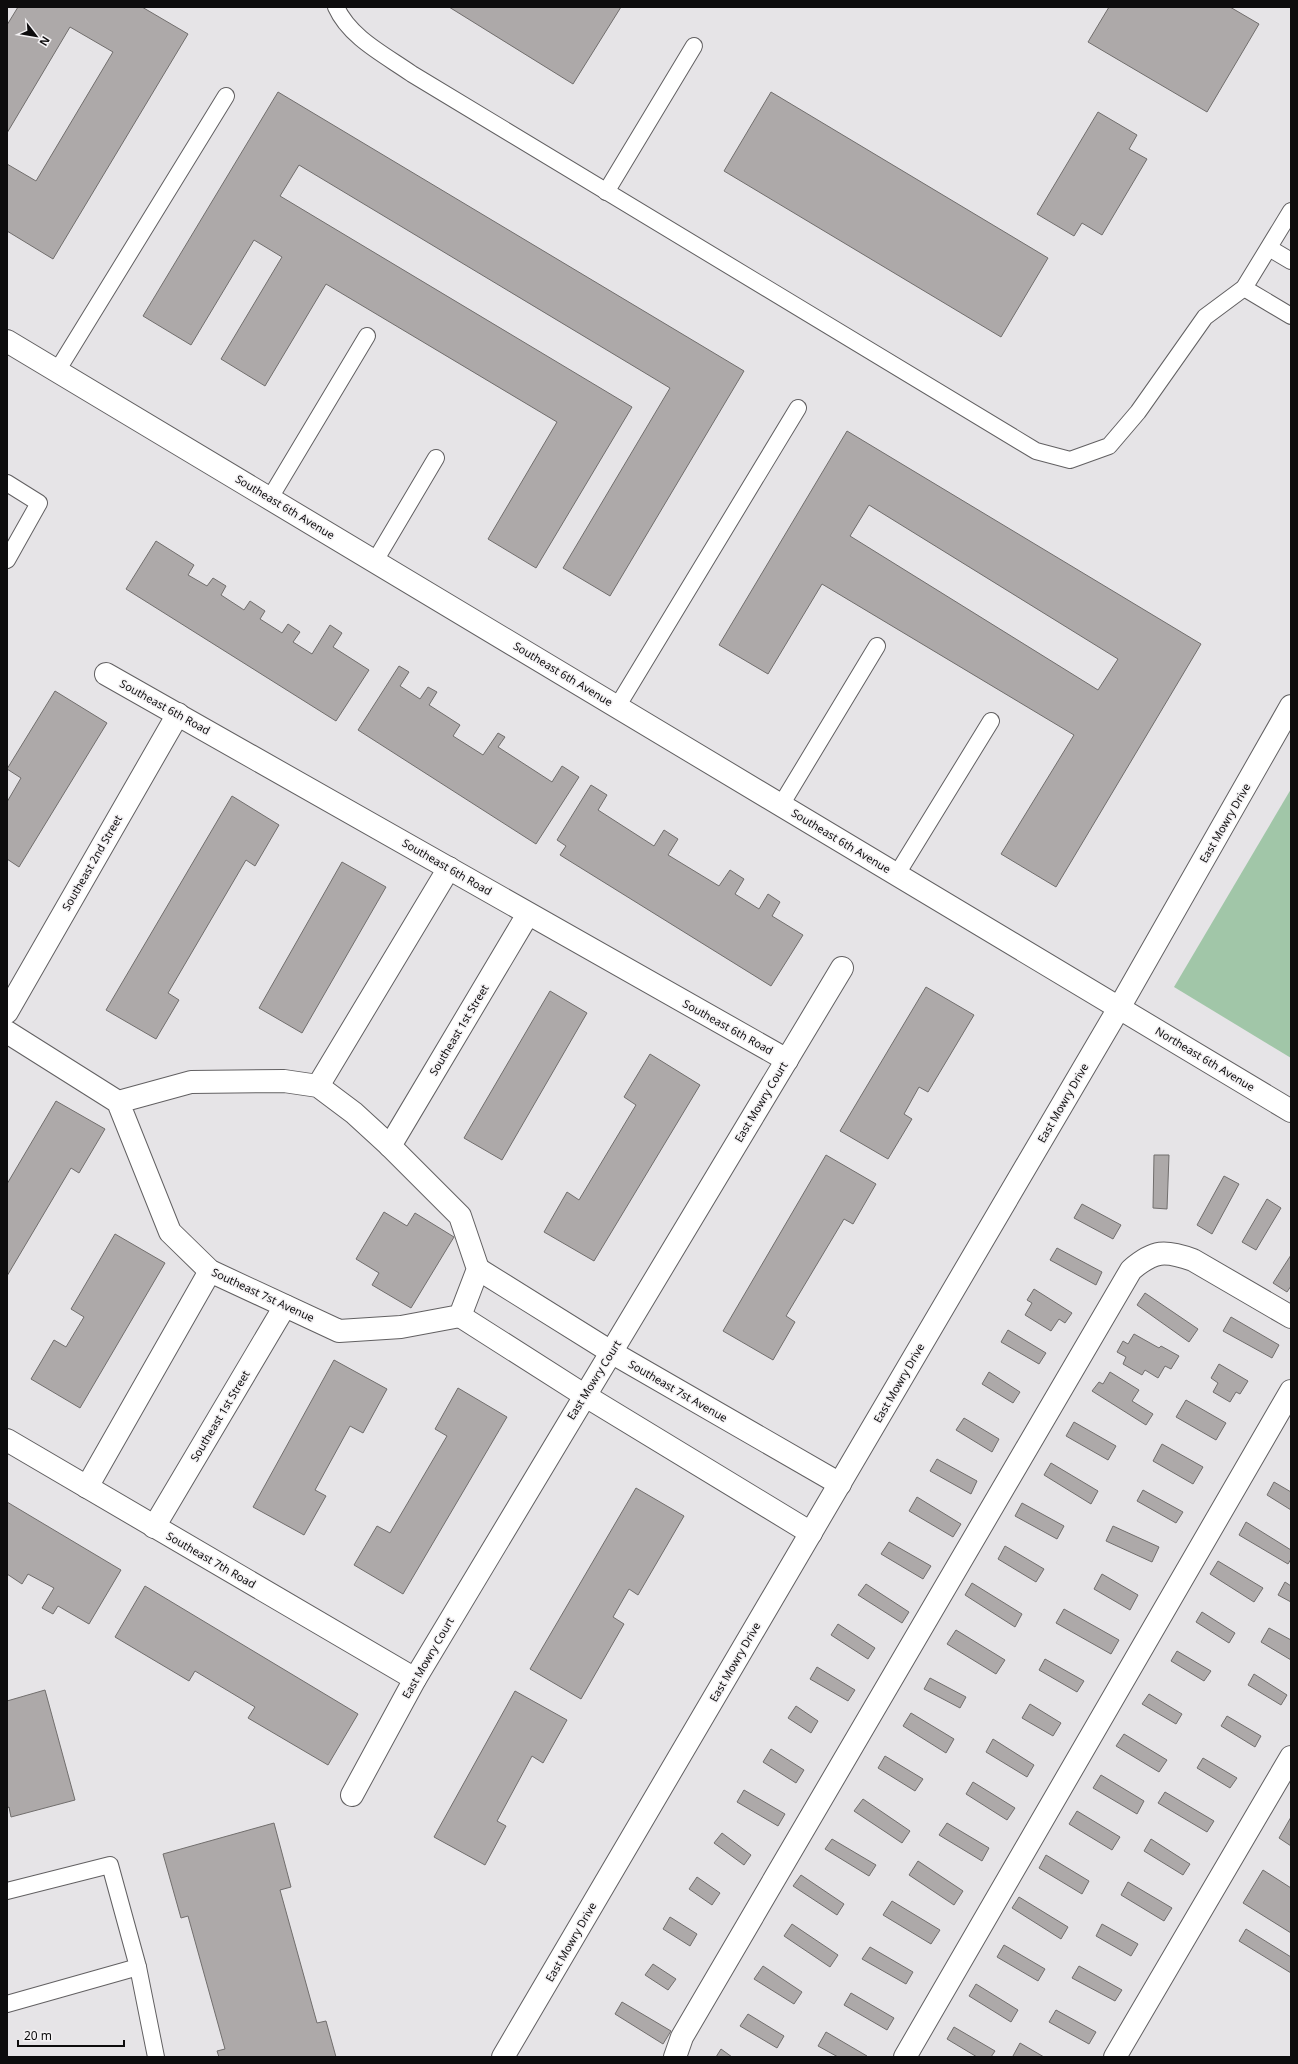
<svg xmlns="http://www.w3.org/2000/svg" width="1298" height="2064" viewBox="0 0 1298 2064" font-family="'Noto Sans',sans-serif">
<rect width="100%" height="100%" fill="#e6e4e7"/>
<!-- green -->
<polygon fill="#a1c6a8" points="1291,789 1291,1058 1174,987"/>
<!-- building -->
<g fill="#ada9a9" stroke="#716e6d" fill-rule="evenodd">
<polygon points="18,7 142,7 188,34 53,259 7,231 7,164 36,181 113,52 70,27 7,133 7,25"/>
<polygon points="449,7 621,7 573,84"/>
<polygon points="1109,7 1230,7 1259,24 1207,112 1088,42"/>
<polygon points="278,92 744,371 610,596 563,568 670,388 299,165 280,196 632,407 536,568 488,539 557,422 326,284 265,386 221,359 282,257 254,240 191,345 143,316"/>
<polygon points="771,92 1048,258 1001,337 724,171"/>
<polygon points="1098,112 1137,135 1129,149 1147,159 1102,235 1082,223 1074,236 1037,214"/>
<path d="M 847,431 L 1201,644 L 1056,887 L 1001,854 L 1074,735 L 822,584 L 768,674 L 719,645 ZM 869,505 L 1118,659 L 1098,690 L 850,536 Z"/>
<polygon points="156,541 194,565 188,575 207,586 213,578 226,586 221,595 244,610 250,601 265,611 260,619 282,633 288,624 300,632 293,642 312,654 330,625 342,633 333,647 369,670 336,721 126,589"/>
<polygon points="399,666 409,672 400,686 420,699 428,687 437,692 429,705 460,725 453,736 483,755 498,733 505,737 498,747 552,782 562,766 579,777 536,844 358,730"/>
<polygon points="55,691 107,723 19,867 7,859 7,802 21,778 7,769"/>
<polygon points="591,785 607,795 598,810 654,846 664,830 678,839 668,855 719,886 730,870 744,879 735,894 759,909 768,894 780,902 772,916 803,935 771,986 560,855 566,846 557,840"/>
<polygon points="232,796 279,825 255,866 246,860 168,993 179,1000 156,1039 106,1010"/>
<polygon points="342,862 386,887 302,1033 259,1008"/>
<polygon points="926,987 974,1015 928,1092 919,1087 904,1114 912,1119 888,1159 840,1131"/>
<polygon points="550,991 587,1013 502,1160 464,1138"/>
<polygon points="650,1054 700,1085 594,1261 544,1232 567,1192 579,1200 636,1105 624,1097"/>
<polygon points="56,1101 105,1129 79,1173 71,1168 7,1276 7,1184"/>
<polygon points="826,1155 876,1184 853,1224 844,1219 786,1316 795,1322 773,1360 723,1331"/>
<polygon points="1154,1155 1169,1155 1167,1209 1153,1208"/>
<polygon points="1224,1176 1239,1184 1212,1234 1197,1225"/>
<polygon points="1267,1199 1281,1208 1256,1250 1242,1242"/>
<polygon points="1082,1204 1121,1225 1113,1239 1074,1218"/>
<polygon points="384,1212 407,1226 415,1213 454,1237 411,1308 372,1285 379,1273 356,1259"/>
<polygon points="115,1234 165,1263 80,1408 31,1379 54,1340 66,1347 84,1317 71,1309"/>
<polygon points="1057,1248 1102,1272 1096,1285 1050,1260"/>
<polygon points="1291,1255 1291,1286 1287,1292 1273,1283"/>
<polygon points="1034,1289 1072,1313 1065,1323 1059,1319 1051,1331 1025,1315 1032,1303 1027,1300"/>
<polygon points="1145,1293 1198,1329 1189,1342 1137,1305"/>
<polygon points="1231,1317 1279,1345 1272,1358 1223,1331"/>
<polygon points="1008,1330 1046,1353 1039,1364 1001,1342"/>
<polygon points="1134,1334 1159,1348 1161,1346 1179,1356 1171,1369 1165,1366 1158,1378 1145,1370 1142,1375 1123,1364 1126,1357 1117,1352 1123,1341 1128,1344"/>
<polygon points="334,1360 387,1389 363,1433 350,1426 315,1490 326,1496 304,1535 253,1507"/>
<polygon points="1219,1364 1248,1381 1240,1394 1236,1392 1230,1402 1213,1392 1218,1383 1211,1378"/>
<polygon points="989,1372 1020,1392 1013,1403 982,1384"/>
<polygon points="1110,1372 1139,1390 1132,1401 1153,1414 1146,1425 1092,1391 1099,1382 1103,1384"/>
<polygon points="458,1388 507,1417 403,1594 354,1565 377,1526 390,1533 447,1436 435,1429"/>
<polygon points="1186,1400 1226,1423 1216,1440 1176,1417"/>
<polygon points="964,1418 999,1439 992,1452 956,1430"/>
<polygon points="1074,1422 1116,1446 1108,1460 1066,1436"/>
<polygon points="1162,1444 1203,1467 1193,1484 1153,1461"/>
<polygon points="937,1459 977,1481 971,1494 930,1471"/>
<polygon points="1051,1463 1098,1491 1091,1504 1044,1475"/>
<polygon points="1274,1482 1291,1492 1291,1510 1267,1495"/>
<polygon points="636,1488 684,1516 638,1595 629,1589 613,1617 624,1624 581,1699 530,1669"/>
<polygon points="1143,1490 1183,1512 1176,1523 1137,1501"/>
<polygon points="917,1497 961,1524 953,1537 909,1511"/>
<polygon points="7,1502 121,1570 89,1624 58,1606 53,1614 42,1608 54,1588 28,1574 22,1584 7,1574"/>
<polygon points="1022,1503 1064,1526 1057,1539 1015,1516"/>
<polygon points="1246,1522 1291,1550 1291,1559 1288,1564 1239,1535"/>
<polygon points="1113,1526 1159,1547 1152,1562 1106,1541"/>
<polygon points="889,1542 931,1566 923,1579 881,1554"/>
<polygon points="1005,1546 1044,1569 1036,1582 998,1559"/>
<polygon points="1218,1561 1263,1588 1254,1602 1210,1574"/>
<polygon points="1102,1574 1138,1595 1130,1610 1094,1589"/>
<polygon points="1285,1582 1291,1586 1291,1602 1278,1595"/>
<polygon points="972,1583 1022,1614 1015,1627 965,1595"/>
<polygon points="866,1584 909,1612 902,1623 858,1595"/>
<polygon points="145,1586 358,1714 328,1765 248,1718 255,1707 195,1671 189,1681 115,1637"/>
<polygon points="1064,1609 1119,1640 1111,1654 1056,1623"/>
<polygon points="1202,1612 1235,1633 1229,1643 1196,1622"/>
<polygon points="838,1624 875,1648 868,1659 831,1635"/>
<polygon points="1269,1628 1291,1640 1291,1660 1261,1642"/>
<polygon points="956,1630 1005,1660 996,1674 947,1644"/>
<polygon points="1177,1651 1211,1671 1204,1681 1171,1661"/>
<polygon points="1045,1659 1084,1681 1077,1692 1039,1670"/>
<polygon points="817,1667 855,1690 848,1701 810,1679"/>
<polygon points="1254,1674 1287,1695 1281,1705 1248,1685"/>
<polygon points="930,1678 966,1697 960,1708 924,1689"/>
<polygon points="45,1690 75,1800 11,1817 9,1807 7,1808 7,1701"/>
<polygon points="515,1691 567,1720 543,1763 532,1756 497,1821 506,1826 485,1865 434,1837"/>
<polygon points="1149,1694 1182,1714 1176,1724 1142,1704"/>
<polygon points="1030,1704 1061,1723 1053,1736 1022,1718"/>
<polygon points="796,1706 818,1721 811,1733 788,1718"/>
<polygon points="911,1713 954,1739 946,1753 903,1726"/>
<polygon points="1227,1716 1261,1736 1255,1747 1221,1726"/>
<polygon points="1124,1734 1167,1760 1159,1772 1116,1746"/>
<polygon points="993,1739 1034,1765 1027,1777 986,1752"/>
<polygon points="771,1749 804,1770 796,1783 763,1762"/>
<polygon points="885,1756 923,1779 915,1791 878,1768"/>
<polygon points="1203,1758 1237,1778 1230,1788 1197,1768"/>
<polygon points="1101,1775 1144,1801 1137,1814 1093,1788"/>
<polygon points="973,1782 1015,1808 1007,1820 966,1794"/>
<polygon points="744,1790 785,1814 778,1826 737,1802"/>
<polygon points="1165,1792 1214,1821 1207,1832 1158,1803"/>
<polygon points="863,1799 910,1831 902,1843 854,1811"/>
<polygon points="1077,1811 1120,1837 1112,1850 1069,1824"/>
<polygon points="1291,1817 1291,1846 1279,1838"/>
<polygon points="274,1823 291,1887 280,1890 317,2023 326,2021 336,2057 219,2057 217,2051 225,2049 188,1916 181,1918 163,1854"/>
<polygon points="947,1823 989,1848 982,1861 939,1835"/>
<polygon points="722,1833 751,1855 744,1865 714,1843"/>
<polygon points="832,1839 876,1865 869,1876 825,1849"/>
<polygon points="1151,1839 1190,1864 1183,1875 1144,1851"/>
<polygon points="1046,1855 1089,1881 1082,1894 1039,1868"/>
<polygon points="918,1861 963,1891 954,1905 909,1875"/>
<polygon points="1263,1870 1291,1888 1291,1933 1243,1903"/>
<polygon points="801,1875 844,1904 837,1915 793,1886"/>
<polygon points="697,1877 720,1893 712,1905 689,1889"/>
<polygon points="1128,1882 1172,1908 1164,1921 1121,1895"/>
<polygon points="1019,1897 1068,1927 1061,1939 1012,1908"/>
<polygon points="892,1901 940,1930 931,1944 883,1915"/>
<polygon points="670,1917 697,1934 690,1946 663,1929"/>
<polygon points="792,1924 838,1955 830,1967 784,1936"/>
<polygon points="1102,1924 1138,1944 1131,1956 1096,1936"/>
<polygon points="1246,1929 1291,1957 1291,1973 1239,1941"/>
<polygon points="1004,1945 1045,1969 1038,1981 997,1957"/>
<polygon points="870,1947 913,1972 906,1984 862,1959"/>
<polygon points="653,1964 676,1979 668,1990 645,1975"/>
<polygon points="763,1966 802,1992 794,2004 754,1979"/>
<polygon points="1079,1966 1122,1990 1115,2001 1072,1978"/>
<polygon points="976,1984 1018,2010 1011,2022 969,1996"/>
<polygon points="851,1993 894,2018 887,2030 844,2005"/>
<polygon points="622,2002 671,2031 663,2044 615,2014"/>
<polygon points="1056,2010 1096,2032 1089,2044 1049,2022"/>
<polygon points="748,2014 784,2036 777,2048 740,2026"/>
<polygon points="954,2027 995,2051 991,2057 977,2057 947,2039"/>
<polygon points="826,2032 867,2056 867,2057 838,2057 818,2046"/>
<polygon points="1020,2043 1044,2057 1015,2057 1013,2056"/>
<polygon points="721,2049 732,2057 716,2057"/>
</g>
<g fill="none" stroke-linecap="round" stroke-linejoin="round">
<!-- service casing -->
<g stroke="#626062" stroke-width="18">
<g id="service">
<path d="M 336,7 C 350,38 385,55 412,74 L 1036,451 L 1070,460 L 1109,446 L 1138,412 L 1205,317 L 1244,288 L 1291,211"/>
<polyline points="606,192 694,46"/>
<polyline points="1269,248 1291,261"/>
<polyline points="1244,288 1291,316"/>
<polyline points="57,371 226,96"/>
<polyline points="7,483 39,503 7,560"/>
<polyline points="270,498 367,336"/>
<polyline points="375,561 436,458"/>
<polyline points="617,707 798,408"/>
<polyline points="781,805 877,646"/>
<polyline points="897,874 991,721"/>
<polyline points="7,1891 110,1865 138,1967 7,2004"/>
<polyline points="138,1967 156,2057"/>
</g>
</g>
<!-- minor casing -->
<g stroke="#626062" stroke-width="24">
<g id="minor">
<polyline points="106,674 787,1060"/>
<polyline points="7,1012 178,714"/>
<polyline points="7,1032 118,1102 170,1232 210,1271 339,1331 401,1327 460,1316 478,1269 460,1216 390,1146 354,1113 318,1086 284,1081 191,1082 118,1102"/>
<polyline points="318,1086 449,868"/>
<polyline points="390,1146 528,914"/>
<polyline points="478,1269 611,1352 840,1484"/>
<polyline points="460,1316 584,1395 811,1533"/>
<polyline points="7,1440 415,1679"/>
<polyline points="87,1487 210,1271"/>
<polyline points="154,1527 285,1306"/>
<polyline points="352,1795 415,1679 842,968"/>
<path d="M 675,2057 L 682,2037 L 1131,1270 C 1154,1250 1165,1250 1193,1260 L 1291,1317"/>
<polyline points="905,2057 1291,1391"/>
<polyline points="1115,2057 1291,1757"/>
</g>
</g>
<!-- tertiary casing -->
<g stroke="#626062" stroke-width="24">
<g id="tertiary">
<polyline points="7,341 1291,1111"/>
<polyline points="503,2057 1119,1008 1291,706"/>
</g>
</g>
<!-- service -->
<use href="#service" stroke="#fff" stroke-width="16"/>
<!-- minor -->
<use href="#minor" stroke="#fff" stroke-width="22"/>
<!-- tertiary -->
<use href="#tertiary" stroke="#fff" stroke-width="22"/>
</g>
<g text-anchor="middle" stroke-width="3" stroke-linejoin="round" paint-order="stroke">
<!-- street labels -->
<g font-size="11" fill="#0d0c0d" stroke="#f4f2f4">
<text transform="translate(285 507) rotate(31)" y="4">Southeast 6th Avenue</text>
<text transform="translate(563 674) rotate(31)" y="4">Southeast 6th Avenue</text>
<text transform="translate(165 707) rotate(29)" y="4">Southeast 6th Road</text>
<text transform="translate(1225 823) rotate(-60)" y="4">East Mowry Drive</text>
<text transform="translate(841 841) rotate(31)" y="4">Southeast 6th Avenue</text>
<text transform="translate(92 863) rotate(-60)" y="4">Southeast 2nd Street</text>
<text transform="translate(447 867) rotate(30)" y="4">Southeast 6th Road</text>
<text transform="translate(728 1027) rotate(29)" y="4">Southeast 6th Road</text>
<text transform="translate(459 1030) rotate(-59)" y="4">Southeast 1st Street</text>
<text transform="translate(1205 1059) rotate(31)" y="4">Northeast 6th Avenue</text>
<text transform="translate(761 1102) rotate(-59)" y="4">East Mowry Court</text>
<text transform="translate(1063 1103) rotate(-60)" y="4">East Mowry Drive</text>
<text transform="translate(263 1295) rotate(25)" y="4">Southeast 7st Avenue</text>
<text transform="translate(594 1380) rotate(-58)" y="4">East Mowry Court</text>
<text transform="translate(899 1383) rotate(-60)" y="4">East Mowry Drive</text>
<text transform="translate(678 1391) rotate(30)" y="4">Southeast 7st Avenue</text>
<text transform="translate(220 1416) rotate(-59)" y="4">Southeast 1st Street</text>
<text transform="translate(211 1560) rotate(30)" y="4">Southeast 7th Road</text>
<text transform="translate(428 1658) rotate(-60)" y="4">East Mowry Court</text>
<text transform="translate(735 1662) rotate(-60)" y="4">East Mowry Drive</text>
<text transform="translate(571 1942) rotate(-60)" y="4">East Mowry Drive</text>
</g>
</g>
<!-- border -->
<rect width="1298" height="2064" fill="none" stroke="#0d0c0d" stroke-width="16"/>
<!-- north arrow -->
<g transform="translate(36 36) rotate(121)" stroke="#f4f2f4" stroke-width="3" paint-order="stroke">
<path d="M0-3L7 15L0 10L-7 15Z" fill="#0d0c0d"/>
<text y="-6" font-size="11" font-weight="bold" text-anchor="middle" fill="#0d0c0d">N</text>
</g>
<!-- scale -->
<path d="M18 2040v6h106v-6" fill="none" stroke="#0d0c0d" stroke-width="2"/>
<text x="24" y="2040" font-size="12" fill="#0d0c0d" stroke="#f4f2f4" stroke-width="3" paint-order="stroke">20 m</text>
</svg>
